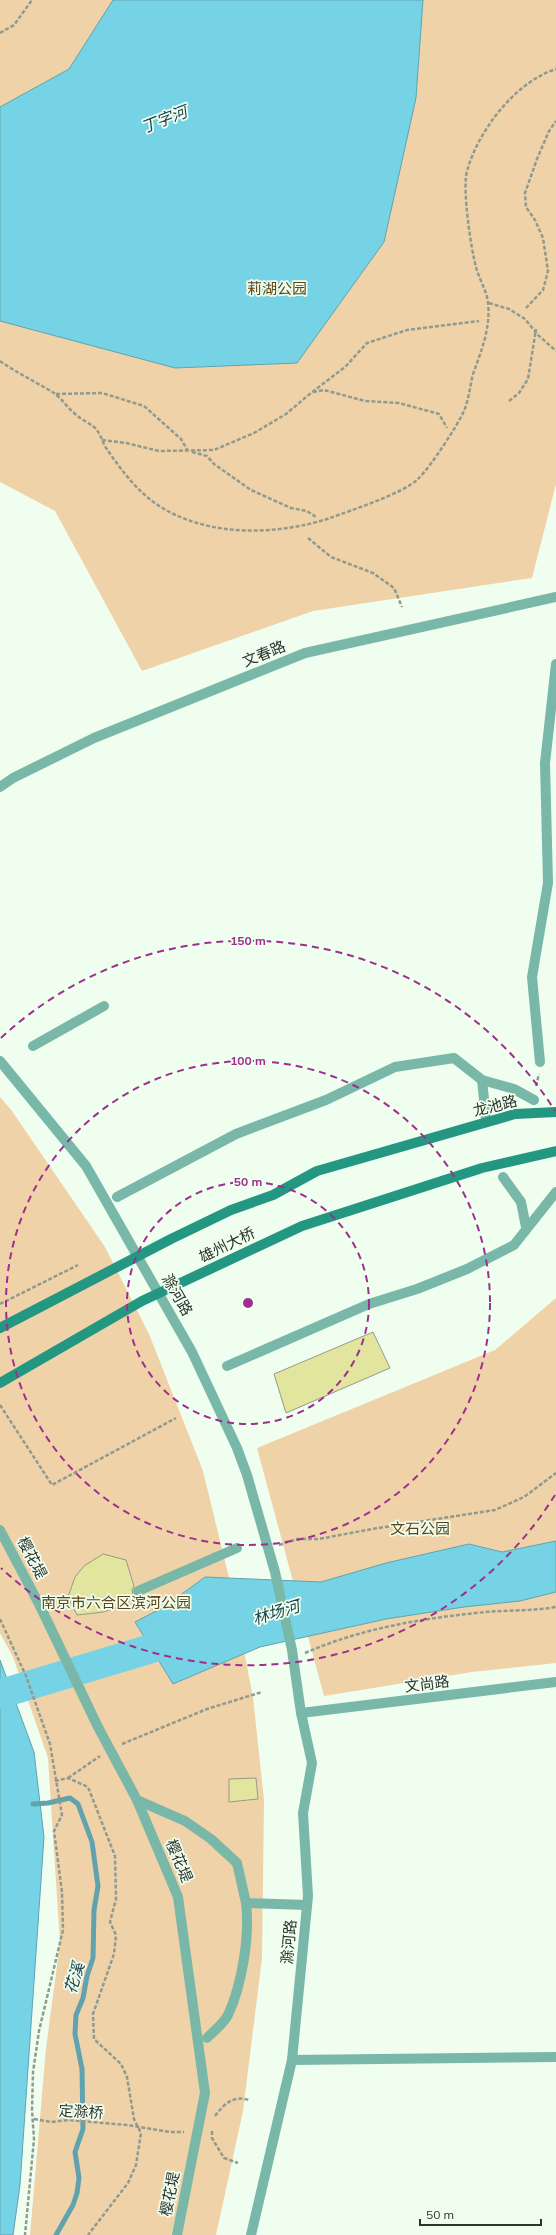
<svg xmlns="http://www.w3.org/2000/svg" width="556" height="2235" viewBox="0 0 556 2235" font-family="Mulish,'Noto Sans SC',sans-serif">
<rect width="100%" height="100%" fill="#effeef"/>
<!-- green -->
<g fill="#f0d2a8">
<polygon points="0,0 556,0 556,484 532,578 313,611 142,671 55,511 0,482"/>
<polygon points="0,1097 12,1111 105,1247 149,1334 203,1471 232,1590 253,1697 264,1800 262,1958 243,2111 216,2235 30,2235 46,2048 60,1943 48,1758 13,1657 0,1633"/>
<polygon points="556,1298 556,1663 472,1672 324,1696 257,1448 495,1350"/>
</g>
<!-- water -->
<g fill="#76d3e5" stroke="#60a3ae">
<polygon points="113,0 423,0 416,98 384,242 297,363 175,368 0,321 0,107 69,69"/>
<polygon points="556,1541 556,1592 520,1601 464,1607 386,1619 260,1647 173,1684 135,1622 164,1607 205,1577 321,1582 386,1563 469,1544 502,1552"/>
<polygon points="0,1660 34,1752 44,1837 20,2185 13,2235 0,2235"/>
</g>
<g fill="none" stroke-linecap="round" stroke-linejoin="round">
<!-- stream -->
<polyline stroke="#60a3ae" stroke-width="5" points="33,1804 48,1803 70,1798 78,1804 92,1842 98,1886 94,1910 93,1958 87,1976 83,1998 76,2015 75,2034 82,2069 83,2129 75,2152 79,2178 77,2193 73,2205 56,2235"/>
<!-- river -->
<polyline stroke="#76d3e5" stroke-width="29" points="0,1694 190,1637"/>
</g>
<!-- building -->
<g fill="#e2e59d" stroke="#989988">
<polygon points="373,1332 390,1368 286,1413 274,1374"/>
<polygon points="103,1554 126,1560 134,1586 132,1590 133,1595 125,1605 103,1612 77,1615 68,1597 75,1577 84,1566"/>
<polygon points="256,1778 258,1799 229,1802 229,1779"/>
</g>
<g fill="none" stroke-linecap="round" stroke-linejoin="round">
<!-- path -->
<g stroke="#909b90" stroke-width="2.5" stroke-dasharray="4 2" stroke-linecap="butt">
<polyline points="0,33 14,25 32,0"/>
<polyline points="489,303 509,309 525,319 538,335 556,351"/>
<polyline points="526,308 543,290 548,271 543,238 535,220 526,207 525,193 537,159 549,131 556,121"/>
<path d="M 0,361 C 17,373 36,382 54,393 C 62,399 67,407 74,413 C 80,419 88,422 94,427 C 100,432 102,441 106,448 C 122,471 140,496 166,510 C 214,537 279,535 330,518 C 352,510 402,494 418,479 C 431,466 456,428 464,411 C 469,399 470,386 473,374 C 481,352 491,327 488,303 C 487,291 479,279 476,267 C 471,249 462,188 467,171 C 478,131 515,82 556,69"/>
<polyline points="313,392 324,390 365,401 399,403 439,414 447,428"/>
<polyline points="56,394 102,393 144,406 181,439 188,451"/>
<polyline points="509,401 519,393 528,379 536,329"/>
<polyline points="102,440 126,443 159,451 214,450 254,433 286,414 311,393 345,367 367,343 407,330 479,321"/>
<polyline points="192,452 207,456 214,464 251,490 291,508 307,511 316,517"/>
<polyline points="308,538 331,557 373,573 394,588 402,607"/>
<polyline points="536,1086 539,1074"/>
<polyline points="0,1304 78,1265"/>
<polyline points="0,1405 52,1485 176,1418"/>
<polyline points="279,1545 297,1539 319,1539 372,1529 495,1510 524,1497 556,1473"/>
<polyline points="0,1619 26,1676 50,1744 62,1815 54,1831 62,1892 63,1930 39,2031 33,2072 32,2110 34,2139 25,2235"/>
<path d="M 305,1653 C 362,1628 424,1618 486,1612 C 509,1610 533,1611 556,1607"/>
<polyline points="122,1744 207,1709 262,1692"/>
<polyline points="68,1778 100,1756"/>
<polyline points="55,1781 68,1778 88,1787 115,1856 116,1899 110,1922 116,1935 114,1954 93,2014 94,2039 121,2064 127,2077 134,2119 141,2133 136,2165 128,2183 88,2235"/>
<path d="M 215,2116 C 224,2104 233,2095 249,2100"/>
<polyline points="34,2119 51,2122 69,2120 127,2125 170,2132 184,2132"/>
<polyline points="212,2131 212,2138 224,2158 238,2163"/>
</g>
<!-- service -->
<g stroke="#79b8a9" stroke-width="10">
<polyline points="33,1046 104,1006"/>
<polyline points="0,1530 40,1606 98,1727 137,1800 178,1897 205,2093 177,2235"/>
<polyline points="138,1591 237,1548"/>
<polyline points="137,1800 185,1821 211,1839 237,1863 246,1903 307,1905"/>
<path d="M 207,2038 C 214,2031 224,2023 228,2015 C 242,1985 250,1936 246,1903"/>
</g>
<!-- tertiary -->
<g stroke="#79b8a9" stroke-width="10">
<polyline points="0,787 13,778 94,738 305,653 556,597"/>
<polyline points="0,1061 86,1166 192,1352 237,1448 247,1475 275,1572 292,1650 301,1713 312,1763 303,1813 308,1896 292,2060 251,2235"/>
<polyline points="540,1062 532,977 548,883 545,763 556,664"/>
<polyline points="482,1080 486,1118"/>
<polyline points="503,1177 521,1202 526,1227"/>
<polyline points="117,1197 236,1134 326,1100 395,1067 454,1058 482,1080 514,1089 534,1100"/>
<polyline points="227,1366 369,1304 417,1289 467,1269 514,1245 556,1192"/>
<polyline points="301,1713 556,1682"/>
<polyline points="292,2060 556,2057"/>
</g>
<!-- secondary -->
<g stroke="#249783" stroke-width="10">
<polyline points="0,1328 171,1239 231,1210 273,1195 317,1171 515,1114 556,1112"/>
<polyline points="0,1383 142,1301 302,1226 482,1168 556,1151"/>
</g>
</g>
<!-- distance rings -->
<g fill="none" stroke="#9e2f8e" stroke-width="2" stroke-dasharray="7 5">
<circle cx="248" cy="1303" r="121"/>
<circle cx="248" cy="1303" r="242"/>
<path d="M555 1495A362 362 0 0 1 1 1568M1 1038A362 362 0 0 1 555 1111"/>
</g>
<g text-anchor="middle" stroke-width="3.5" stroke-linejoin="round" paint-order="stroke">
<!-- park labels -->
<g font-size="15" fill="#604314" stroke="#effeef">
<text x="277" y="294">莉湖公园</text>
<text x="420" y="1534">文石公园</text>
<text x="116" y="1608">南京市六合区滨河公园</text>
</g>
<!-- street labels -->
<g font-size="15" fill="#2d332d" stroke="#effeef">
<text transform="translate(264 654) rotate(-22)" y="5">文春路</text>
<text transform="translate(495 1106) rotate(-14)" y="5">龙池路</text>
<text transform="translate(227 1245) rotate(-26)" y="5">雄州大桥</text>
<text transform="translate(177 1295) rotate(60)" y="5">滁河路</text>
<text transform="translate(32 1558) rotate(62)" y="5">樱花堤</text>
<text transform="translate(427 1684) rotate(-7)" y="5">文尚路</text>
<text transform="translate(179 1861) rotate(67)" y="5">樱花堤</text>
<text transform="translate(289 1942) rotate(-85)" y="5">滁河路</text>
<text transform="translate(81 2112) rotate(3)" y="5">定滁桥</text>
<text transform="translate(170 2194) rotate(-79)" y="5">樱花堤</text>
</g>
<!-- water labels -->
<g font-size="16" font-style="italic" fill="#1b464e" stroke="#effeef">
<text transform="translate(164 119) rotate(-21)" y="6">丁字河</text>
<text transform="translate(276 1612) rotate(-17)" y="6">林场河</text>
<text transform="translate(74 1978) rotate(-73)" y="6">花溪</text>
</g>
</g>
<circle cx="248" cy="1303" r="6" fill="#9e2f8e" stroke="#effeef" stroke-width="2"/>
<g font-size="12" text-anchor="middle" font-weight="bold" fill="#9e2f8e" stroke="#effeef" stroke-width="3.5" stroke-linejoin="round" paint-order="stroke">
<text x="248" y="945">150 m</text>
<text x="248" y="1065">100 m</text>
<text x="248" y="1186">50 m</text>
</g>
<!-- scale -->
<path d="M420 2219v6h121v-6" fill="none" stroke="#2d332d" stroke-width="2"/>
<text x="426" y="2219" font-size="12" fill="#2d332d" stroke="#effeef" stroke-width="3" paint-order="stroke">50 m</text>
</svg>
